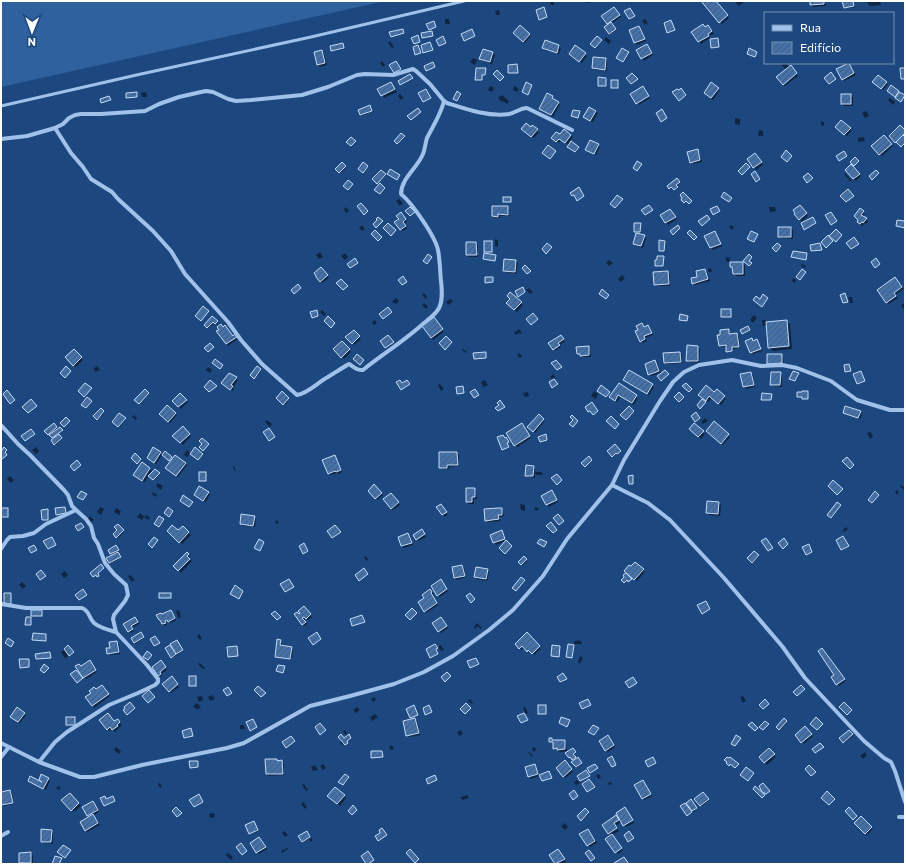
<svg xmlns="http://www.w3.org/2000/svg" width="906" height="865" viewBox="0 0 906 865" font-family="Commissioner,sans-serif">
<defs>
<pattern id="building-hatch" width="6" height="6" patternUnits="userSpaceOnUse"><rect width="6" height="6" fill="#4471a9"/><path d="M-1 1l2-2M0 6l6-6M5 7l2-2" fill="none" stroke="#495b71"/></pattern>
</defs>
<rect width="100%" height="100%" fill="#1c487f"/>
<!-- grass -->
<polygon fill="#2f619e" points="1,1 385,1 1,87"/>
<!-- shadow -->
<g fill="#0007">
<polygon points="549,1 554,1 554,5 551,5"/>
<polygon points="584,1 595,1 587,3"/>
<polygon points="702,1 715,1 729,18 722,24"/>
<polygon points="734,1 745,1 739,6"/>
<polygon points="811,1 825,1 826,6 813,7 811,5"/>
<polygon points="843,1 853,1 855,7 845,8"/>
<polygon points="867,1 880,1 881,5 870,6 868,4"/>
<polygon points="499,10 500,15 496,15 495,11"/>
<polygon points="616,10 621,17 611,24 616,30 610,34 605,27 609,24 608,23"/>
<polygon points="445,19 449,19 450,24 445,24"/>
<polygon points="645,19 648,23 645,25 642,21"/>
<polygon points="520,26 531,36 525,43 516,35"/>
<polygon points="708,26 714,34 709,36 710,38 701,44 693,32 706,28"/>
<polygon points="639,27 641,29 646,41 637,45 635,43 630,31"/>
<polygon points="598,37 602,41 596,48 592,44"/>
<polygon points="606,37 611,41 609,44 604,40"/>
<polygon points="390,41 394,47 392,48 388,43"/>
<polygon points="343,45 344,49 333,51 332,51"/>
<polygon points="559,46 561,48 559,54 545,50 543,48"/>
<polygon points="649,47 653,55 644,61 637,51"/>
<polygon points="322,51 324,53 327,65 320,67 318,65"/>
<polygon points="493,53 495,55 492,64 483,61 481,59"/>
<polygon points="628,53 629,54 624,62 618,59"/>
<polygon points="585,54 587,56 582,63 572,56"/>
<polygon points="473,58 477,60 475,65 470,62"/>
<polygon points="605,59 607,61 607,71 595,70 593,68"/>
<polygon points="382,61 385,65 383,67 380,63"/>
<polygon points="783,63 786,63 790,68 793,69 798,76 785,86 778,77 786,70 781,64"/>
<polygon points="849,64 851,66 856,75 844,81 842,79"/>
<polygon points="410,75 412,79 401,85 399,82"/>
<polygon points="879,76 888,84 883,90 874,82"/>
<polygon points="391,83 397,92 384,98 378,89"/>
<polygon points="490,86 494,88 492,92 488,90"/>
<polygon points="514,86 518,88 518,92 513,90"/>
<polygon points="645,89 650,98 639,105 637,103"/>
<polygon points="718,89 720,90 713,100 707,95"/>
<polygon points="146,92 147,97 142,97 141,93"/>
<polygon points="457,93 462,95 458,101 455,99"/>
<polygon points="400,94 404,98 401,100 398,96"/>
<polygon points="502,95 509,101 507,104 503,101 502,102 498,98"/>
<polygon points="851,95 853,97 853,106 844,106 842,104"/>
<polygon points="552,97 554,99 554,100 560,105 553,117 542,110"/>
<polygon points="110,98 111,101 103,103 102,103 101,99"/>
<polygon points="890,98 895,102 893,105 888,100"/>
<polygon points="370,107 372,112 361,116 361,115 359,110"/>
<polygon points="418,109 421,113 412,120 409,116"/>
<polygon points="596,111 598,113 593,122 584,117"/>
<polygon points="866,111 869,116 865,118 862,113"/>
<polygon points="735,118 740,119 740,125 735,124"/>
<polygon points="821,121 824,122 824,126 821,125"/>
<polygon points="841,121 852,130 847,136 836,127"/>
<polygon points="532,126 539,132 534,138 524,131 531,128"/>
<polygon points="759,130 763,131 763,136 758,136"/>
<polygon points="905,131 905,137 904,138 905,138 905,145 902,147 899,143 898,144"/>
<polygon points="560,135 571,135 573,137 569,142 579,148 576,152 569,147 569,145 561,140 559,143 555,140"/>
<polygon points="884,136 893,146 882,156 872,146"/>
<polygon points="864,137 865,141 859,142 858,141 858,138"/>
<polygon points="598,145 600,147 596,155 586,150"/>
<polygon points="697,150 699,152 702,162 693,164 691,162"/>
<polygon points="757,156 763,165 756,170 748,159"/>
<polygon points="342,163 346,167 341,173 336,169"/>
<polygon points="851,166 861,176 856,181 846,170"/>
<polygon points="381,171 386,175 378,183 385,189 381,194 375,189 379,185 374,179"/>
<polygon points="845,173 852,181 851,182 844,174"/>
<polygon points="677,179 680,183 676,187 678,188 676,190 673,187 671,189 668,186"/>
<polygon points="399,199 403,203 400,206 396,201"/>
<polygon points="346,207 349,211 346,213 344,209"/>
<polygon points="507,207 509,209 509,216 500,216 500,218 495,218 493,216"/>
<polygon points="769,207 775,207 776,211 770,212"/>
<polygon points="802,208 808,216 802,222 795,214"/>
<polygon points="860,209 865,214 863,217 868,221 866,224 864,223 863,226 860,224"/>
<polygon points="672,212 677,219 668,225 662,216"/>
<polygon points="403,216 407,222 404,224 407,228 403,231 395,223"/>
<polygon points="814,219 816,224 805,230 805,229"/>
<polygon points="362,225 365,229 362,231 359,228"/>
<polygon points="731,225 734,227 732,230 729,227"/>
<polygon points="791,228 793,230 793,239 781,238 779,236"/>
<polygon points="715,232 717,234 722,246 713,250 711,248"/>
<polygon points="644,236 646,238 643,248 636,245 634,243"/>
<polygon points="495,239 498,240 498,247 495,246"/>
<polygon points="467,243 476,243 478,245 478,257 469,257 467,255"/>
<polygon points="320,252 323,257 319,259 316,255"/>
<polygon points="345,253 348,257 345,260 341,256"/>
<polygon points="726,257 730,258 729,262 726,261"/>
<polygon points="609,260 613,263 609,266 606,263"/>
<polygon points="516,261 518,263 516,274 506,272 504,270"/>
<polygon points="743,263 745,265 745,276 736,276 734,274 734,269 731,267"/>
<polygon points="802,264 806,266 805,268 801,266"/>
<polygon points="321,268 329,278 322,283 317,277"/>
<polygon points="711,268 712,272 708,272 708,269"/>
<polygon points="705,270 707,272 710,281 695,285 693,283"/>
<polygon points="668,273 670,275 670,286 657,286 655,284"/>
<polygon points="622,275 625,278 621,282 618,279"/>
<polygon points="793,278 796,280 795,283 792,281"/>
<polygon points="897,280 904,289 895,295 898,298 889,304 878,291"/>
<polygon points="529,288 533,292 530,294 526,290"/>
<polygon points="424,293 427,297 426,299 422,295"/>
<polygon points="510,294 523,305 517,312 507,303 511,299"/>
<polygon points="763,296 768,299 763,306 754,300 760,300"/>
<polygon points="848,297 852,297 853,303 850,303"/>
<polygon points="396,298 399,301 396,304 392,302"/>
<polygon points="450,299 453,301 449,305 446,302"/>
<polygon points="424,303 428,307 426,309 422,305"/>
<polygon points="905,303 905,311 901,305"/>
<polygon points="322,310 326,314 324,316 320,312"/>
<polygon points="754,315 757,318 753,323 750,320"/>
<polygon points="212,317 218,323 217,324 214,322 208,328 205,325"/>
<polygon points="375,320 377,323 374,325 372,322"/>
<polygon points="762,320 765,320 766,323 786,321 790,324 792,349 773,351 769,347 767,325 763,326"/>
<polygon points="436,321 444,332 433,340 423,326"/>
<polygon points="642,324 645,327 648,326 650,328 653,335 645,338 647,341 643,343 641,341 640,330"/>
<polygon points="225,326 234,337 235,336 238,339 228,346 227,344 223,328"/>
<polygon points="749,328 750,331 744,334 742,331"/>
<polygon points="519,329 522,333 520,334 519,333 516,335 514,333"/>
<polygon points="728,330 730,332 731,335 737,334 739,336 740,348 728,350 727,347 722,347 720,345 722,335"/>
<polygon points="354,331 361,339 354,345 347,337"/>
<polygon points="563,338 565,341 560,345 561,347 555,351 550,344"/>
<polygon points="752,339 754,342 757,341 759,343 762,351 753,354 751,352"/>
<polygon points="342,342 351,352 344,359 335,350"/>
<polygon points="698,347 700,349 699,363 689,362 687,360"/>
<polygon points="588,348 590,350 591,357 583,357 582,356 580,356 578,354"/>
<polygon points="463,349 467,352 466,353 462,350"/>
<polygon points="74,350 83,360 76,367 67,357"/>
<polygon points="519,353 522,356 520,358 517,355"/>
<polygon points="680,353 682,355 682,363 667,364 665,362"/>
<polygon points="781,355 783,357 784,365 770,365"/>
<polygon points="655,361 657,363 661,373 651,376 649,374"/>
<polygon points="97,366 100,370 100,371 98,370 96,372 93,369"/>
<polygon points="208,367 212,370 210,373 206,370"/>
<polygon points="258,367 261,371 255,378 251,375"/>
<polygon points="793,372 799,375 796,381 791,379"/>
<polygon points="751,373 753,375 755,387 746,389 744,387 741,375"/>
<polygon points="780,373 782,375 782,387 773,386 771,384"/>
<polygon points="553,374 555,377 553,379 558,385 554,388 550,383 554,380 550,377"/>
<polygon points="233,376 238,380 233,388 234,389 233,391 224,385"/>
<polygon points="485,380 488,385 483,387 481,382"/>
<polygon points="626,381 652,385 654,387 649,395"/>
<polygon points="440,384 444,389 441,391 438,385"/>
<polygon points="619,384 638,398 634,405 621,396 617,402 613,399"/>
<polygon points="145,390 149,394 140,404 136,400"/>
<polygon points="717,390 726,398 721,405 712,398 708,402 701,396 714,394"/>
<polygon points="594,391 598,394 596,399 591,396"/>
<polygon points="528,392 529,396 525,397 523,393"/>
<polygon points="282,393 289,400 285,405 277,398"/>
<polygon points="180,394 188,402 181,409 173,401"/>
<polygon points="167,406 177,415 170,423 160,414"/>
<polygon points="101,409 104,413 98,420 94,416"/>
<polygon points="844,412 860,412 862,414 860,419 846,414"/>
<polygon points="119,414 126,419 120,427 113,422"/>
<polygon points="134,415 137,418 136,420 132,417"/>
<polygon points="539,416 545,421 535,433 529,427"/>
<polygon points="705,418 708,421 703,424 701,422"/>
<polygon points="267,420 272,424 270,427 265,422"/>
<polygon points="714,423 730,437 723,445 707,431"/>
<polygon points="53,424 58,429 60,428 63,431 59,434 62,439 56,445 52,440 54,439 50,434 49,435 45,431"/>
<polygon points="694,424 705,434 701,439 690,429"/>
<polygon points="524,426 531,438 517,447 515,445"/>
<polygon points="183,427 191,436 183,445 174,436"/>
<polygon points="871,432 873,437 870,439 867,433"/>
<polygon points="36,447 39,451 36,454 32,450"/>
<polygon points="195,449 203,455 199,460 190,453 187,457 184,455 187,450 191,454"/>
<polygon points="166,452 173,459 185,463 187,465 178,477 168,470 171,462 163,455"/>
<polygon points="160,453 162,455 156,464 150,460"/>
<polygon points="457,453 459,455 459,466 449,467 449,469 442,469 440,467"/>
<polygon points="334,456 336,458 342,472 339,474 337,473 331,475 329,473"/>
<polygon points="142,464 152,471 149,475 150,475 155,470 160,474 154,480 149,475 145,482 136,477"/>
<polygon points="234,466 236,471 235,471 233,467"/>
<polygon points="533,467 535,469 535,472 542,472 543,475 537,475 535,473 535,478 528,477 526,475"/>
<polygon points="10,476 14,480 11,483 7,479"/>
<polygon points="158,483 163,486 161,490 156,486"/>
<polygon points="374,485 383,495 378,500 369,491"/>
<polygon points="901,485 905,488 905,491 900,486"/>
<polygon points="474,489 476,491 477,499 474,499 474,504 469,504 467,502"/>
<polygon points="897,490 899,492 897,495 895,492"/>
<polygon points="153,492 157,495 156,497 152,494"/>
<polygon points="208,492 210,494 206,502 197,497"/>
<polygon points="554,493 558,502 549,507 542,496"/>
<polygon points="393,496 400,505 393,510 391,508"/>
<polygon points="719,503 721,505 720,516 709,515 707,513"/>
<polygon points="837,503 841,506 832,518 828,515"/>
<polygon points="520,504 525,505 525,511 521,510"/>
<polygon points="441,505 448,514 445,517 443,515"/>
<polygon points="100,507 104,509 101,515 97,512"/>
<polygon points="536,507 539,509 536,511 534,508"/>
<polygon points="116,508 121,511 119,515 114,512"/>
<polygon points="501,509 503,511 504,516 500,517 500,521 488,522 486,520"/>
<polygon points="140,513 145,517 146,515 150,518 148,520 144,517 142,520 137,517"/>
<polygon points="90,516 94,520 91,522 88,519"/>
<polygon points="160,517 164,520 160,527 155,524"/>
<polygon points="254,517 256,519 255,527 243,526 241,524"/>
<polygon points="276,520 279,522 277,524 275,522"/>
<polygon points="118,525 124,532 118,538 114,534 118,530"/>
<polygon points="183,527 191,535 182,544 168,531 178,532"/>
<polygon points="846,527 848,529 844,532 842,531"/>
<polygon points="501,531 503,533 506,541 496,545 494,543"/>
<polygon points="424,533 426,537 418,541 416,539"/>
<polygon points="408,534 410,536 413,545 404,548 402,546 399,537"/>
<polygon points="117,547 119,551 117,552 121,558 111,563 108,558 113,555 109,550"/>
<polygon points="754,552 759,557 753,563 748,558"/>
<polygon points="187,553 190,557 189,559 192,561 181,573 174,566"/>
<polygon points="366,556 368,559 367,561 364,558"/>
<polygon points="524,557 527,561 523,565 519,562"/>
<polygon points="635,563 645,572 637,581 626,571 631,568"/>
<polygon points="462,566 464,568 466,577 457,580 455,578"/>
<polygon points="487,570 489,572 487,581 477,579 475,577"/>
<polygon points="65,571 68,575 64,578 61,574"/>
<polygon points="130,575 135,580 132,582 128,576"/>
<polygon points="22,582 26,586 23,589 19,585"/>
<polygon points="442,582 448,591 440,597 438,595"/>
<polygon points="430,590 434,594 432,595 438,605 426,613 425,611 425,598"/>
<polygon points="304,607 312,617 308,620 306,618 304,620 307,624 305,626 295,615 299,615"/>
<polygon points="179,610 181,617 178,618 176,611"/>
<polygon points="172,613 176,621 170,623 169,622 166,623 167,625 165,626 159,620"/>
<polygon points="136,620 139,624 132,628 134,631 130,633 124,625"/>
<polygon points="443,621 448,628 441,633 439,631"/>
<polygon points="477,623 482,628 481,629 478,626 475,629 474,627"/>
<polygon points="142,634 144,638 135,644 132,639"/>
<polygon points="199,634 202,638 200,640 197,636"/>
<polygon points="527,634 541,649 534,655 531,652 530,653 525,648 522,650 516,644"/>
<polygon points="577,640 581,641 582,644 575,644 574,641 577,641"/>
<polygon points="177,641 183,651 172,658 166,648"/>
<polygon points="280,641 282,643 282,646 291,648 293,650 292,658 277,656 277,657 276,656"/>
<polygon points="117,642 119,644 120,654 110,655 108,653 111,648"/>
<polygon points="441,645 444,650 441,651 439,648 436,650 438,655 432,658 431,657 437,648"/>
<polygon points="68,647 74,653 65,658 61,652"/>
<polygon points="824,651 846,681 839,686 832,678 836,675"/>
<polygon points="580,656 583,658 580,664 578,662"/>
<polygon points="200,663 205,668 203,669 198,664"/>
<polygon points="91,664 97,672 86,679 84,677 81,667"/>
<polygon points="163,664 167,670 161,674 162,676 161,677 159,675"/>
<polygon points="174,680 179,687 171,693 169,691"/>
<polygon points="104,688 110,696 94,708 93,706 96,690"/>
<polygon points="212,695 215,699 210,701 208,697"/>
<polygon points="202,696 203,700 199,702 197,697"/>
<polygon points="743,696 746,701 743,703 740,697"/>
<polygon points="374,697 376,700 373,702 371,699"/>
<polygon points="470,699 473,703 472,704 468,701"/>
<polygon points="197,703 201,707 197,710 193,706"/>
<polygon points="357,707 360,710 356,713 353,710"/>
<polygon points="525,707 528,713 526,714 523,708"/>
<polygon points="24,713 26,715 20,723 13,719"/>
<polygon points="375,714 378,717 372,721 370,717"/>
<polygon points="415,719 417,721 420,735 409,737 407,735"/>
<polygon points="784,720 787,723 780,730 777,727"/>
<polygon points="114,722 119,722 122,725 115,732 112,729 109,731 107,729"/>
<polygon points="240,725 244,725 245,729 240,729"/>
<polygon points="805,728 813,736 804,744 796,736"/>
<polygon points="345,730 351,739 347,742 348,744 347,745 345,743 342,745 340,742 347,736 343,732"/>
<polygon points="461,730 463,734 459,736 457,732"/>
<polygon points="849,731 853,736 844,743 840,739"/>
<polygon points="610,739 615,747 608,752 606,750"/>
<polygon points="564,741 566,743 567,751 560,752 554,748"/>
<polygon points="392,745 394,749 390,750 389,746"/>
<polygon points="116,747 121,751 119,754 114,750"/>
<polygon points="534,747 536,749 534,752 532,749"/>
<polygon points="572,749 576,753 573,755 576,759 578,759 582,764 577,768 573,762 574,761 567,754"/>
<polygon points="769,749 776,757 767,765 760,757"/>
<polygon points="528,752 529,752 533,756 532,757"/>
<polygon points="865,752 867,755 863,759 860,756"/>
<polygon points="277,760 278,762 282,761 284,764 284,775 269,776 266,774"/>
<polygon points="323,764 326,768 323,770 320,766"/>
<polygon points="567,764 573,772 565,778 564,776"/>
<polygon points="315,765 318,770 313,771 311,767"/>
<polygon points="534,765 536,767 539,776 531,779 529,777"/>
<polygon points="599,774 601,778 598,779 596,775"/>
<polygon points="345,775 349,779 344,785 340,782"/>
<polygon points="42,776 50,781 46,790 31,783 29,781 39,781"/>
<polygon points="435,777 437,781 430,784 427,779"/>
<polygon points="577,780 580,783 576,785 574,782"/>
<polygon points="610,782 612,784 609,785 608,783"/>
<polygon points="160,783 162,787 160,788 158,784"/>
<polygon points="645,783 652,796 644,800 642,798"/>
<polygon points="304,784 308,790 306,791 302,785"/>
<polygon points="58,786 61,788 59,790 56,788"/>
<polygon points="335,788 346,798 340,806 329,796"/>
<polygon points="10,791 12,793 14,804 4,806 2,804 1,793"/>
<polygon points="703,793 709,800 702,806 696,799"/>
<polygon points="70,794 81,806 74,812 63,800"/>
<polygon points="467,795 469,798 462,800 461,797"/>
<polygon points="691,801 697,809 688,816 681,806 689,810 691,808"/>
<polygon points="303,802 307,807 305,809 301,804"/>
<polygon points="94,804 99,812 93,816 100,825 87,832 85,830 90,817 83,808"/>
<polygon points="585,810 589,814 583,820 579,816"/>
<polygon points="627,811 634,823 626,827 622,821 615,826 619,831 612,835 623,850 618,854 616,852 611,836 603,825 618,815"/>
<polygon points="210,813 215,814 214,818 209,817"/>
<polygon points="861,817 873,829 867,835 855,823"/>
<polygon points="254,823 258,831 251,834 247,825"/>
<polygon points="565,823 568,827 565,830 561,826"/>
<polygon points="588,830 597,843 590,847 588,845"/>
<polygon points="51,831 53,833 53,844 44,843 42,841"/>
<polygon points="284,831 288,835 285,837 282,833"/>
<polygon points="307,833 310,839 311,838 313,840 311,842 309,839 303,842 300,836"/>
<polygon points="261,840 267,849 259,854 257,852"/>
<polygon points="287,848 288,849 282,853 281,851"/>
<polygon points="560,852 566,862 562,864 557,864 551,855"/>
<polygon points="30,853 33,855 33,864 21,864 20,863"/>
<polygon points="228,853 233,857 231,860 226,855"/>
</g>
<!-- building -->
<g fill="url(#building-hatch)" stroke="#c4dbf7">
<polygon points="701,1 716,1 728,15 719,23"/>
<polygon points="810,1 824,1 824,4 810,5"/>
<polygon points="842,1 853,1 854,6 844,8"/>
<polygon points="544,7 547,17 539,20 536,10"/>
<polygon points="614,7 620,15 607,24 601,16"/>
<polygon points="630,8 635,16 629,19 624,11"/>
<polygon points="671,20 675,30 667,33 664,23"/>
<polygon points="434,21 436,27 429,30 426,24"/>
<polygon points="611,22 616,29 609,34 604,27"/>
<polygon points="703,24 705,27 708,25 712,31 708,34 709,36 698,42 691,32"/>
<polygon points="520,25 530,34 523,42 513,33"/>
<polygon points="639,26 645,39 634,43 629,30"/>
<polygon points="403,29 404,33 391,37 389,32"/>
<polygon points="472,29 475,36 464,41 461,34"/>
<polygon points="432,31 433,36 422,38 421,33"/>
<polygon points="418,35 420,42 414,44 411,38"/>
<polygon points="443,36 446,43 439,46 436,40"/>
<polygon points="597,36 602,40 595,48 590,44"/>
<polygon points="718,38 719,47 711,48 710,39"/>
<polygon points="545,40 559,45 557,53 542,48"/>
<polygon points="430,42 433,50 423,53 421,45"/>
<polygon points="343,43 344,48 331,51 330,46"/>
<polygon points="647,44 652,53 641,59 636,50"/>
<polygon points="418,45 421,53 415,55 413,47"/>
<polygon points="575,45 586,53 579,62 569,54"/>
<polygon points="622,48 629,52 623,62 616,58"/>
<polygon points="749,48 757,52 755,57 747,54"/>
<polygon points="483,49 493,52 490,62 479,59"/>
<polygon points="322,50 325,63 317,65 314,52"/>
<polygon points="593,57 606,58 605,70 592,68"/>
<polygon points="396,61 401,69 394,73 389,65"/>
<polygon points="433,62 435,67 426,71 424,66"/>
<polygon points="849,63 854,73 842,80 836,69"/>
<polygon points="517,64 518,73 508,73 508,65"/>
<polygon points="791,65 797,73 783,85 776,77"/>
<polygon points="476,68 486,68 485,75 482,75 482,80 475,80"/>
<polygon points="900,68 905,68 905,79 901,79"/>
<polygon points="497,70 504,77 500,81 493,74"/>
<polygon points="831,72 836,79 829,84 824,78"/>
<polygon points="632,73 638,79 631,84 626,78"/>
<polygon points="410,74 413,78 400,85 398,81"/>
<polygon points="878,75 887,82 881,89 872,82"/>
<polygon points="598,77 606,78 606,86 598,86"/>
<rect x="611" y="80" width="7" height="8"/>
<polygon points="391,82 395,89 381,96 377,89"/>
<polygon points="526,82 532,85 528,95 522,92"/>
<polygon points="711,82 719,88 711,98 704,93"/>
<polygon points="891,85 899,91 895,97 887,91"/>
<polygon points="643,86 649,96 636,104 630,94"/>
<polygon points="681,88 686,95 679,101 672,92 677,89 679,90"/>
<polygon points="426,89 431,98 423,102 418,93"/>
<polygon points="457,91 461,94 457,101 453,99"/>
<polygon points="137,92 137,97 126,98 126,93"/>
<polygon points="899,92 905,95 901,102 895,98"/>
<polygon points="547,93 553,96 552,98 559,102 551,115 539,109"/>
<rect x="841" y="94" width="10" height="10"/>
<polygon points="109,96 111,100 101,103 100,99"/>
<polygon points="370,105 372,111 360,115 358,110"/>
<polygon points="589,107 596,111 590,121 583,117"/>
<polygon points="418,108 421,112 411,120 407,116"/>
<polygon points="662,109 667,118 661,122 656,113"/>
<polygon points="573,110 580,111 578,118 571,116"/>
<polygon points="841,120 851,128 844,135 835,127"/>
<polygon points="526,123 531,127 532,125 538,129 531,137 521,129"/>
<polygon points="900,125 905,130 905,133 895,143 889,136"/>
<polygon points="564,129 571,135 565,143 559,139 556,142 551,138 556,132 560,134"/>
<polygon points="401,133 405,136 397,144 394,141"/>
<polygon points="884,135 892,144 879,155 871,146"/>
<polygon points="903,135 905,137 905,143 901,147 896,142"/>
<polygon points="351,137 356,141 351,146 346,142"/>
<polygon points="590,140 599,144 594,154 585,150"/>
<polygon points="571,141 579,147 575,152 567,147"/>
<polygon points="548,145 556,151 550,159 542,153"/>
<polygon points="698,149 700,160 690,163 687,152"/>
<polygon points="786,150 792,156 787,162 781,157"/>
<polygon points="844,151 847,156 839,161 836,156"/>
<polygon points="755,153 762,162 753,168 747,159"/>
<polygon points="855,157 859,161 854,166 850,162"/>
<polygon points="637,161 642,164 637,171 633,168"/>
<polygon points="342,162 346,166 339,173 335,169"/>
<polygon points="363,162 368,166 363,173 358,169"/>
<polygon points="746,163 750,167 742,175 738,171"/>
<polygon points="851,164 860,174 853,179 845,170"/>
<polygon points="390,169 400,175 397,180 387,174"/>
<polygon points="381,170 386,174 377,184 372,179"/>
<polygon points="876,170 879,173 872,180 869,176"/>
<polygon points="755,171 760,179 756,182 751,174"/>
<polygon points="808,173 813,178 807,183 803,177"/>
<polygon points="677,178 680,182 676,185 678,187 674,190 671,187 669,189 667,186"/>
<polygon points="348,180 353,184 348,190 343,186"/>
<polygon points="380,183 385,188 380,194 374,190"/>
<polygon points="579,187 584,196 577,201 574,195 572,196 570,193"/>
<polygon points="848,189 854,196 846,202 840,196"/>
<polygon points="683,192 692,201 689,204 686,201 684,203 681,200 682,198 680,195"/>
<polygon points="724,192 732,198 729,202 721,197"/>
<polygon points="617,195 623,199 615,208 610,204"/>
<rect x="503" y="197" width="8" height="5"/>
<polygon points="361,203 368,211 364,215 357,206"/>
<polygon points="649,205 653,210 645,215 641,210"/>
<polygon points="800,205 807,213 799,220 794,214 795,213 793,210"/>
<polygon points="492,206 508,206 508,215 498,214 498,217 492,216"/>
<polygon points="717,206 720,211 713,215 710,209"/>
<polygon points="410,207 415,212 410,216 405,211"/>
<polygon points="860,208 864,211 861,215 867,218 863,223 862,222 860,224 857,222 858,220 854,216"/>
<polygon points="670,209 676,217 665,223 660,215"/>
<polygon points="401,212 406,219 403,222 406,226 400,230 394,222 399,219 396,216"/>
<polygon points="831,212 837,221 831,225 825,215"/>
<polygon points="707,215 710,219 702,226 698,221"/>
<polygon points="378,217 383,221 376,228 373,224 377,220 376,219"/>
<polygon points="813,217 816,223 804,230 801,223"/>
<polygon points="897,220 905,221 905,228 896,226"/>
<polygon points="388,223 396,230 391,236 383,228"/>
<polygon points="634,223 641,223 640,232 634,232"/>
<polygon points="678,225 680,228 673,235 670,231"/>
<rect x="778" y="227" width="13" height="10"/>
<polygon points="836,229 842,235 836,242 829,236"/>
<polygon points="375,230 382,237 378,241 371,234"/>
<polygon points="690,230 697,237 694,240 687,233"/>
<polygon points="715,231 721,244 710,248 704,236"/>
<polygon points="751,231 758,234 754,242 747,239"/>
<polygon points="636,233 645,235 641,246 633,244"/>
<polygon points="828,235 833,241 826,248 821,242"/>
<polygon points="854,237 859,244 851,249 846,243"/>
<polygon points="659,240 665,241 664,251 659,251"/>
<rect x="484" y="241" width="8" height="11"/>
<polygon points="466,242 476,242 477,255 466,255"/>
<polygon points="547,243 552,247 546,254 542,249"/>
<polygon points="777,243 781,246 776,252 772,248"/>
<polygon points="820,243 822,250 811,251 810,245"/>
<polygon points="793,251 807,253 806,260 791,257"/>
<polygon points="484,253 496,255 495,261 483,259"/>
<polygon points="428,254 432,257 427,264 423,261"/>
<polygon points="749,254 752,257 749,261 752,263 749,266 743,261"/>
<polygon points="657,256 664,256 663,266 655,266 655,260 657,260"/>
<polygon points="355,258 358,263 350,268 347,264"/>
<polygon points="876,258 880,264 875,268 871,262"/>
<polygon points="504,259 516,260 515,272 503,271"/>
<polygon points="730,262 743,262 743,274 733,274 732,267 730,267"/>
<polygon points="525,265 531,271 527,274 522,268"/>
<polygon points="321,267 328,275 320,282 316,277 316,276 314,273"/>
<polygon points="705,269 708,279 692,284 691,278 697,277 696,271"/>
<polygon points="802,269 806,272 800,280 796,277"/>
<polygon points="668,271 669,284 654,285 653,272"/>
<polygon points="403,276 407,282 402,285 398,280"/>
<polygon points="485,277 493,277 493,282 485,283"/>
<polygon points="895,277 902,287 894,293 896,296 886,303 877,290"/>
<polygon points="341,279 348,286 343,290 336,283"/>
<polygon points="298,284 301,288 294,294 291,290"/>
<polygon points="523,287 525,292 518,297 515,291"/>
<polygon points="602,289 609,295 606,299 599,294"/>
<polygon points="510,292 522,302 514,310 506,303 510,299 507,296"/>
<polygon points="845,293 848,302 843,303 840,295"/>
<polygon points="763,294 768,298 762,307 753,300 756,296 760,299"/>
<polygon points="203,306 209,311 201,321 195,316"/>
<polygon points="388,307 392,312 383,319 379,314"/>
<rect x="721" y="309" width="10" height="8"/>
<polygon points="317,310 318,316 312,318 310,312"/>
<polygon points="533,313 538,319 531,325 526,319"/>
<polygon points="680,314 688,316 687,321 679,320"/>
<polygon points="212,316 218,321 215,324 213,322 207,328 204,325"/>
<polygon points="328,316 335,323 331,328 324,321"/>
<polygon points="434,317 443,329 431,338 422,326"/>
<polygon points="787,320 789,346 768,348 766,322"/>
<polygon points="642,323 644,327 648,325 652,333 644,336 645,339 640,342 635,331 638,330 636,326"/>
<polygon points="221,324 223,327 225,325 233,336 235,334 237,337 226,344 216,331 219,330 217,327"/>
<polygon points="748,326 750,330 742,334 740,330"/>
<polygon points="729,329 729,334 737,333 739,347 732,347 732,351 726,352 726,345 719,346 717,335 720,335 720,330"/>
<polygon points="354,330 360,336 352,344 345,337"/>
<polygon points="388,335 394,342 385,348 380,341"/>
<polygon points="561,335 564,339 558,343 560,345 553,350 548,343"/>
<polygon points="446,336 452,342 445,350 439,343"/>
<polygon points="752,338 753,341 757,339 761,349 750,353 745,341"/>
<polygon points="342,341 350,349 341,358 333,349"/>
<polygon points="210,343 214,347 208,352 204,348"/>
<polygon points="687,345 698,346 698,361 686,361"/>
<polygon points="589,346 589,355 580,356 580,354 577,354 576,347"/>
<polygon points="74,349 82,357 73,366 65,357"/>
<polygon points="486,352 486,358 474,359 473,353"/>
<polygon points="680,352 681,362 664,363 663,353"/>
<polygon points="357,354 364,360 360,365 353,359"/>
<polygon points="767,354 782,354 782,363 767,364"/>
<polygon points="215,359 223,365 220,369 212,363"/>
<polygon points="556,360 562,367 557,370 551,363"/>
<polygon points="655,360 659,371 648,375 645,364"/>
<polygon points="849,364 851,371 845,372 844,365"/>
<polygon points="66,366 71,371 65,378 60,373"/>
<polygon points="257,366 261,369 254,379 250,375"/>
<polygon points="629,370 653,384 647,394 623,380"/>
<polygon points="665,370 669,374 661,381 657,376"/>
<polygon points="793,371 799,373 795,381 789,379"/>
<polygon points="861,371 865,381 857,384 853,374"/>
<polygon points="751,372 754,385 743,387 740,374"/>
<polygon points="771,372 781,372 780,385 770,385"/>
<polygon points="229,373 237,377 231,385 233,386 230,390 221,383"/>
<polygon points="554,379 558,384 552,388 549,382"/>
<polygon points="210,380 217,386 209,392 204,387"/>
<polygon points="400,380 402,383 407,380 410,384 401,390 396,382"/>
<polygon points="85,383 92,388 84,397 78,391"/>
<polygon points="619,383 637,395 632,403 618,395 615,401 609,397"/>
<polygon points="686,383 692,389 689,392 682,386"/>
<polygon points="601,385 610,392 606,397 597,391"/>
<polygon points="706,385 714,392 717,389 725,396 718,404 709,396 706,401 698,395"/>
<polygon points="463,386 464,393 457,394 456,387"/>
<polygon points="145,389 149,393 139,404 134,400"/>
<polygon points="475,389 479,395 474,398 470,392"/>
<polygon points="7,390 15,400 10,404 3,394"/>
<polygon points="282,391 289,398 283,405 276,398"/>
<polygon points="802,391 808,391 808,399 802,399 802,397 797,397 797,392 802,392"/>
<polygon points="679,392 684,397 679,402 674,397"/>
<polygon points="180,393 187,400 178,407 172,401"/>
<polygon points="762,393 772,394 771,400 761,400"/>
<polygon points="87,397 92,401 86,408 81,405"/>
<polygon points="31,399 37,406 28,413 22,407"/>
<polygon points="702,399 706,402 700,409 697,405"/>
<polygon points="500,400 505,407 498,411 495,408 499,405 497,403"/>
<polygon points="592,402 598,411 593,415 590,411 588,412 585,407"/>
<polygon points="167,405 176,413 168,422 159,414"/>
<polygon points="629,406 634,411 626,420 620,415"/>
<polygon points="845,406 861,411 858,418 843,413"/>
<polygon points="101,408 104,411 97,420 93,416"/>
<polygon points="696,412 700,418 695,422 691,416"/>
<polygon points="119,413 126,418 118,427 112,422"/>
<polygon points="539,414 544,419 533,432 527,427"/>
<polygon points="572,415 578,421 573,427 569,424 573,420 570,417"/>
<polygon points="611,416 619,424 615,429 606,421"/>
<polygon points="66,417 70,421 64,427 60,423"/>
<polygon points="714,421 729,434 721,444 706,431"/>
<polygon points="54,423 57,427 48,435 44,431"/>
<polygon points="522,423 530,436 514,446 506,433"/>
<polygon points="694,423 704,431 698,437 689,429"/>
<polygon points="183,426 190,434 180,443 172,436"/>
<polygon points="60,427 63,430 52,438 49,435"/>
<polygon points="269,428 275,437 269,441 263,432"/>
<polygon points="31,429 35,434 25,441 21,436"/>
<polygon points="59,434 62,438 54,445 51,440"/>
<polygon points="546,434 547,440 540,442 538,437"/>
<polygon points="503,435 505,438 506,437 509,442 507,443 509,447 502,450 497,437"/>
<polygon points="202,438 209,444 203,451 199,447 202,444 199,441"/>
<polygon points="615,444 621,451 617,454 616,453 612,457 607,451"/>
<polygon points="4,447 7,450 5,452 7,455 2,459 1,458 1,449 2,450"/>
<polygon points="153,447 161,452 154,463 147,458"/>
<polygon points="195,447 203,454 198,460 190,454"/>
<polygon points="165,451 172,457 169,461 162,455"/>
<polygon points="439,452 457,452 458,465 447,465 447,468 439,468"/>
<polygon points="135,453 141,459 137,464 131,458"/>
<polygon points="175,455 186,463 176,476 165,468"/>
<polygon points="335,455 341,470 336,472 335,471 328,474 322,460"/>
<polygon points="589,456 592,460 585,467 581,463"/>
<polygon points="847,457 854,465 850,469 842,461"/>
<polygon points="77,460 81,465 74,471 70,466"/>
<polygon points="142,462 150,468 142,481 133,475"/>
<polygon points="526,465 534,466 533,476 525,476"/>
<polygon points="155,469 160,473 153,480 148,476"/>
<rect x="199" y="472" width="7" height="9"/>
<polygon points="557,474 562,480 557,485 551,478"/>
<polygon points="633,475 633,484 629,484 628,476"/>
<polygon points="833,480 843,489 837,495 828,486"/>
<polygon points="374,484 382,493 375,499 368,491"/>
<polygon points="199,486 209,492 203,501 194,495"/>
<polygon points="466,488 475,488 475,497 472,497 472,502 466,502"/>
<polygon points="552,490 557,500 546,505 541,496"/>
<polygon points="81,491 87,494 83,500 77,497"/>
<polygon points="875,491 879,495 872,503 868,500"/>
<polygon points="391,493 399,502 391,509 383,499"/>
<polygon points="183,495 193,502 189,507 180,501"/>
<polygon points="707,501 719,502 718,514 706,513"/>
<polygon points="837,502 841,505 831,518 827,515"/>
<polygon points="441,504 447,512 442,515 436,507"/>
<polygon points="65,507 66,513 56,515 55,508"/>
<polygon points="168,507 173,511 169,517 164,513"/>
<rect x="1" y="508" width="7" height="9"/>
<polygon points="498,508 502,508 502,515 498,515 499,519 485,521 484,509"/>
<polygon points="48,509 48,520 42,520 41,510"/>
<polygon points="241,514 255,516 253,526 240,524"/>
<polygon points="558,514 564,521 559,525 553,518"/>
<polygon points="159,516 164,519 159,527 154,524"/>
<polygon points="551,522 557,530 553,533 546,526"/>
<polygon points="81,523 84,527 78,531 75,526"/>
<polygon points="118,524 124,530 116,538 113,534 117,530 114,527"/>
<polygon points="172,525 178,530 183,526 189,532 179,543 167,531"/>
<polygon points="335,525 341,532 332,538 327,531"/>
<polygon points="422,529 425,534 416,540 413,535"/>
<polygon points="502,530 505,539 493,543 490,535"/>
<polygon points="408,533 412,543 401,546 398,537"/>
<polygon points="843,536 849,546 841,550 836,540"/>
<polygon points="52,537 56,545 48,549 43,541"/>
<polygon points="154,537 158,540 152,548 148,544"/>
<polygon points="766,538 773,548 768,551 761,541"/>
<polygon points="784,538 788,544 783,549 778,543"/>
<polygon points="259,539 264,542 260,551 254,548"/>
<polygon points="540,539 547,542 544,547 537,543"/>
<polygon points="506,540 512,546 505,554 499,548"/>
<polygon points="304,543 308,551 303,554 299,546"/>
<polygon points="809,544 812,552 806,555 802,547"/>
<polygon points="34,545 37,550 31,553 28,548"/>
<polygon points="116,545 119,550 110,554 108,550"/>
<polygon points="754,551 759,555 752,563 747,558"/>
<polygon points="118,552 121,557 109,563 106,558"/>
<polygon points="187,552 189,554 187,556 190,559 178,571 173,566"/>
<polygon points="524,556 527,559 521,565 518,562"/>
<polygon points="635,562 644,569 634,580 624,571 629,565 631,566"/>
<polygon points="101,564 104,568 98,573 99,576 97,577 96,575 93,577 90,573"/>
<polygon points="462,565 465,576 454,578 452,567"/>
<polygon points="476,567 488,569 486,579 474,577"/>
<polygon points="364,568 368,574 359,581 355,575"/>
<polygon points="41,570 46,576 40,580 36,574"/>
<polygon points="626,573 632,579 628,582 627,580 624,583 621,580 624,577 623,575"/>
<polygon points="521,577 525,580 516,591 512,588"/>
<polygon points="289,579 294,587 285,592 280,584"/>
<polygon points="441,579 447,589 437,596 431,586"/>
<polygon points="235,585 243,591 239,599 230,594"/>
<polygon points="83,589 87,595 79,600 75,595"/>
<polygon points="430,589 432,592 431,593 437,603 424,612 418,602 424,598 422,595"/>
<polygon points="4,593 11,593 11,604 4,603"/>
<rect x="159" y="593" width="12" height="5"/>
<polygon points="470,593 475,599 471,603 466,596"/>
<polygon points="706,601 710,609 702,614 697,605"/>
<polygon points="304,606 311,614 306,619 304,617 302,618 306,622 302,625 294,614 297,612 299,614 300,613 298,611"/>
<polygon points="412,608 417,613 410,620 405,615"/>
<rect x="31" y="610" width="11" height="6"/>
<polygon points="171,610 175,618 168,622 167,620 165,621 166,623 162,624 160,620 159,620 156,615 161,613 162,614"/>
<polygon points="275,611 281,617 277,620 271,614"/>
<polygon points="362,615 365,622 352,626 350,619"/>
<polygon points="26,617 31,617 31,625 25,625"/>
<polygon points="135,617 138,622 131,626 133,629 128,632 123,624"/>
<polygon points="441,617 447,626 438,632 432,623"/>
<polygon points="141,632 144,637 134,643 131,638"/>
<polygon points="317,632 321,639 313,645 308,638"/>
<polygon points="527,632 540,646 532,654 528,650 527,652 522,646 519,649 515,644"/>
<polygon points="33,633 46,634 46,641 32,640"/>
<polygon points="155,636 160,643 154,646 150,639"/>
<polygon points="8,638 14,642 11,647 5,643"/>
<polygon points="277,639 281,640 280,645 292,647 290,659 275,657"/>
<polygon points="177,640 183,650 176,654 170,644"/>
<polygon points="117,641 119,652 107,654 106,648 110,648 109,642"/>
<polygon points="435,644 438,648 436,649 438,654 430,658 426,649"/>
<polygon points="568,644 574,645 572,658 566,657"/>
<polygon points="68,645 74,652 69,656 64,649"/>
<polygon points="170,645 176,654 171,658 165,648"/>
<polygon points="552,645 560,646 559,657 551,656"/>
<polygon points="237,646 238,656 228,657 227,647"/>
<polygon points="822,648 845,679 836,685 831,677 834,675 818,651"/>
<polygon points="147,651 152,655 148,660 143,657"/>
<polygon points="50,652 51,658 36,659 35,654"/>
<polygon points="476,658 479,664 470,668 467,661"/>
<polygon points="19,659 29,659 29,667 20,668"/>
<polygon points="90,660 96,670 83,678 75,666 79,664 81,666"/>
<polygon points="161,660 166,667 160,672 161,674 158,676 152,667"/>
<polygon points="44,664 49,668 44,673 40,670"/>
<polygon points="278,665 285,666 283,673 276,671"/>
<polygon points="76,670 83,678 77,683 70,674"/>
<polygon points="447,672 451,676 445,682 441,677"/>
<polygon points="563,673 567,679 560,682 557,677"/>
<polygon points="172,676 178,684 169,692 162,684"/>
<rect x="189" y="676" width="7" height="10"/>
<polygon points="633,677 637,683 629,688 625,682"/>
<polygon points="102,685 109,694 92,706 85,697 91,693 89,691 94,687 96,689"/>
<polygon points="801,685 805,689 797,696 793,692"/>
<polygon points="258,686 266,693 261,697 254,690"/>
<polygon points="228,687 232,693 227,696 223,690"/>
<polygon points="149,690 155,697 148,703 142,696"/>
<polygon points="588,699 591,705 582,709 579,703"/>
<polygon points="765,699 769,704 763,709 759,705"/>
<polygon points="130,702 135,708 127,715 123,710 125,709 124,707"/>
<polygon points="844,702 852,710 847,715 839,707"/>
<polygon points="466,703 471,708 465,714 460,709"/>
<polygon points="414,705 418,715 410,718 406,709"/>
<polygon points="429,705 432,712 425,715 423,708"/>
<rect x="538" y="705" width="8" height="9"/>
<polygon points="17,707 25,713 18,722 10,717"/>
<polygon points="108,713 114,721 118,719 120,722 117,725 118,726 112,730 110,727 107,730 99,720"/>
<polygon points="524,713 528,720 521,723 517,716"/>
<rect x="66" y="717" width="9" height="8"/>
<polygon points="561,717 570,720 567,727 559,723"/>
<polygon points="816,717 823,724 817,730 810,724"/>
<polygon points="415,718 419,733 406,736 403,721"/>
<polygon points="784,718 787,721 779,730 776,727"/>
<polygon points="253,719 257,727 250,731 246,722"/>
<polygon points="765,721 769,724 763,730 759,727"/>
<polygon points="752,722 758,728 755,731 748,725"/>
<polygon points="320,723 326,730 320,735 315,727"/>
<polygon points="593,725 599,728 594,735 588,732"/>
<polygon points="805,726 812,734 801,743 795,735"/>
<polygon points="191,728 193,736 184,738 182,731"/>
<polygon points="849,730 853,734 843,743 839,738"/>
<polygon points="341,734 344,738 349,734 351,738 347,741 348,743 345,745 338,737"/>
<polygon points="608,735 614,745 605,751 599,741"/>
<polygon points="736,735 741,738 735,746 731,744"/>
<polygon points="291,736 295,741 286,748 282,742"/>
<polygon points="549,738 552,738 552,740 565,740 565,749 557,750 557,748 553,749 553,742 549,742"/>
<polygon points="820,743 824,747 815,753 812,749"/>
<polygon points="573,748 576,752 573,754 576,757 572,760 570,757 569,758 565,753"/>
<polygon points="769,748 775,754 764,763 759,757"/>
<polygon points="371,751 382,751 383,757 371,758"/>
<polygon points="612,756 616,765 612,767 607,759"/>
<polygon points="578,757 582,763 576,767 571,762"/>
<polygon points="653,757 656,763 648,767 645,761"/>
<polygon points="727,757 729,758 730,757 739,764 735,768 730,764 729,766 726,763 727,762 724,760"/>
<polygon points="265,759 277,759 277,761 282,760 283,774 266,774"/>
<polygon points="565,760 572,769 563,777 556,768"/>
<polygon points="189,761 198,761 198,767 190,768"/>
<polygon points="535,764 538,774 528,777 525,767"/>
<polygon points="595,764 598,768 590,773 587,768"/>
<polygon points="809,765 816,772 811,776 805,769"/>
<polygon points="746,767 754,773 748,781 740,775"/>
<polygon points="586,770 590,776 580,781 577,776"/>
<polygon points="549,771 552,778 542,781 539,775"/>
<polygon points="41,774 49,778 43,789 28,781 30,776 42,782 39,780"/>
<polygon points="345,774 349,777 343,785 338,782"/>
<polygon points="435,775 437,780 428,784 426,779"/>
<polygon points="589,779 595,787 587,792 582,784"/>
<polygon points="643,780 651,794 642,799 634,785"/>
<polygon points="763,783 770,791 766,794 762,792 759,786"/>
<polygon points="755,786 765,795 762,798 753,789"/>
<polygon points="335,787 345,795 337,804 327,796"/>
<polygon points="10,790 13,803 1,805 1,792"/>
<polygon points="574,790 578,796 573,800 569,794"/>
<polygon points="827,791 835,799 829,805 821,798"/>
<polygon points="703,792 709,799 700,806 694,799"/>
<polygon points="70,793 79,803 71,811 61,800"/>
<polygon points="199,794 203,802 194,807 189,800"/>
<polygon points="105,796 106,799 113,796 115,801 104,806 100,798"/>
<polygon points="691,799 697,808 692,811 686,803"/>
<polygon points="93,801 98,810 87,816 82,807"/>
<polygon points="685,803 692,812 687,816 680,806"/>
<polygon points="353,805 357,810 352,815 348,811"/>
<polygon points="176,807 182,813 177,817 172,811"/>
<polygon points="625,807 633,820 623,826 616,813"/>
<polygon points="849,807 857,816 853,820 845,811"/>
<polygon points="585,808 589,812 581,821 577,816"/>
<polygon points="93,814 98,823 85,831 80,822"/>
<polygon points="616,815 619,820 614,823 617,828 608,834 602,825"/>
<polygon points="861,816 872,827 865,834 854,823"/>
<polygon points="254,821 258,830 249,834 245,825"/>
<polygon points="382,828 387,835 378,841 375,836 380,833 379,830"/>
<polygon points="41,829 52,830 51,842 41,842"/>
<polygon points="588,829 595,841 587,846 579,834"/>
<polygon points="307,831 310,837 302,842 298,836"/>
<polygon points="629,831 634,838 628,842 624,835"/>
<polygon points="612,834 622,848 615,853 605,839"/>
<polygon points="259,837 266,847 256,853 250,843"/>
<polygon points="241,843 247,851 242,855 236,847"/>
<polygon points="63,845 71,850 65,858 57,852"/>
<polygon points="410,849 419,859 415,863 406,853"/>
<polygon points="558,849 565,859 555,864 549,855"/>
<polygon points="589,850 595,858 591,861 585,853"/>
<polygon points="368,851 374,860 368,864 366,864 361,856"/>
<polygon points="31,852 31,863 19,863 19,853"/>
<polygon points="55,856 62,858 59,864 52,864"/>
<polygon points="624,857 629,864 615,864 614,863"/>
</g>
<g fill="none" stroke-linecap="round" stroke-linejoin="round">
<!-- lane -->
<polyline stroke="#a0c1e9" stroke-width="3" points="1,106 141,74 311,37 464,1"/>
<!-- street -->
<g stroke="#a0c1e9" stroke-width="4">
<path d="M 55,128 L 71,153 L 83,167 L 91,179 L 112,192 L 118,199 L 153,231 L 171,251 L 185,274 L 228,322 L 241,340 L 262,364 L 297,395 C 309,393 318,382 328,377 C 334,373 341,369 347,365 L 349,364 C 354,367 357,371 363,370 C 383,354 404,341 424,323 C 429,319 436,314 439,308 C 443,300 442,290 441,281 C 440,271 440,260 438,250 C 435,236 412,203 401,194 C 401,179 416,169 422,156 C 425,151 425,144 427,138 C 433,126 441,114 444,101"/>
<path d="M 1,139 L 27,136 L 55,128 L 63,124 L 69,118 L 75,115 L 81,114 L 101,114 L 145,111 L 159,104 L 179,97 L 201,92 L 206,91 L 213,92 L 228,99 L 236,101 L 251,100 L 302,95 L 328,87 L 357,75 L 365,74 L 393,75 L 413,69 L 416,71 L 430,84 L 444,101 L 447,103 C 466,109 488,117 509,114 C 515,113 520,108 527,108 L 572,130"/>
<polyline points="1,425 18,444 30,455 64,490 68,495 72,506 76,510 86,519 91,526 94,538 98,544 105,563 114,574 126,585 128,595 125,601 114,615 113,619 116,632 147,665 158,679 158,682 155,685 138,693 109,705 67,732 55,742 39,762"/>
<polyline points="612,485 648,503 670,520 724,578 782,646 805,678 864,741 884,758 891,762 895,771 905,802"/>
<polyline points="1,549 7,540 10,537 23,536 34,533 46,524 76,510"/>
<path d="M 1,604 L 26,608 L 82,608 C 90,611 88,617 94,623 C 100,628 109,630 116,632"/>
<polyline points="1,743 39,762 80,777 94,777 142,765 227,748 244,743 310,706 350,696 394,684 424,672 453,656 489,630 513,610 543,576 567,539 612,485 624,460 660,401 673,382 684,372 699,365 732,360 761,366 782,365 797,368 831,381 857,400 890,410 905,410"/>
<polyline points="1,757 9,747"/>
<polyline points="899,817 905,817"/>
<polyline points="1,836 8,832"/>
</g>
</g>
<!-- border -->
<rect width="906" height="865" fill="none" stroke="#ffffff" stroke-width="4"/>
<!-- legend -->
<rect x="764" y="12" width="130" height="52" fill="#1c487f" stroke="#7791b2"/>
<rect x="772" y="25" width="20" height="6" fill="#a0c1e9" stroke="#7791b2"/>
<text x="800" y="32" font-size="12" fill="#ffffff">Rua</text>
<rect x="772" y="42" width="20" height="12" fill="url(#building-hatch)" stroke="#7791b2"/>
<text x="800" y="52" font-size="12" fill="#ffffff">Edifício</text>
<!-- north arrow -->
<g transform="translate(32 32) rotate(181)" stroke="#1c487f" stroke-width="3" paint-order="stroke">
<path d="M0-3L7 15L0 10L-7 15Z" fill="#ffffff"/>
<text y="-6" font-size="11" font-weight="bold" text-anchor="middle" fill="#ffffff">N</text>
</g>
</svg>
